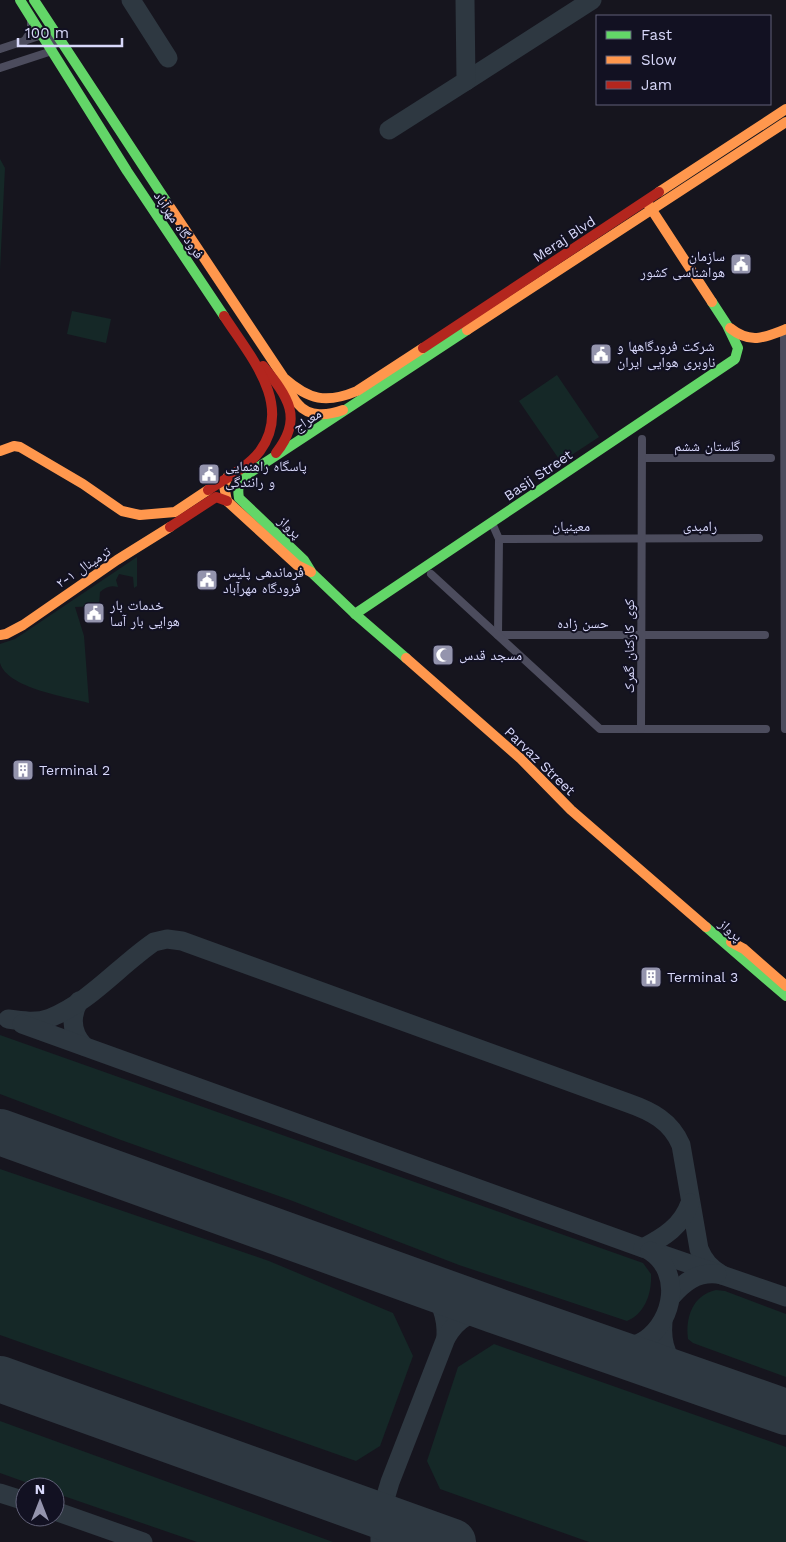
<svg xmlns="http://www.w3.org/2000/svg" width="786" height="1542" viewBox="0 0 786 1542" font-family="'Work Sans','Noto Naskh Arabic',sans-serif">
<rect width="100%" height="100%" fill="#16151e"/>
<!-- green -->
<g fill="#152827">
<polygon points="0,159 5,168 0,270"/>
<polygon points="72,311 111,319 106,343 67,334"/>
<polygon points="557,375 599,437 561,462 519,401"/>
<path d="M 137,557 L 137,586 L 134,588 L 133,577 L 119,574 L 116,580 L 118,587 C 110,585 106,587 100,592 L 99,606 L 75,607 L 84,636 L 89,703 C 67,697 7,688 0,663 C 0,658 0,650 0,644 L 15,639 Z"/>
<path d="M 0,1035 L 643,1263 L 651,1274 C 652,1293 645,1314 627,1321 L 459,1265 L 290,1200 L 121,1140 L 0,1094 Z"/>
<polygon points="0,1169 269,1261 393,1313 413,1356 380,1446 356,1461 0,1335"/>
<path d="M 716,1290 L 725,1291 L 786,1314 L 786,1377 L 693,1343 L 688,1339 C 685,1317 693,1295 716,1290 Z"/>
<polygon points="494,1344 786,1447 786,1542 589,1542 440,1489 427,1461 458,1367"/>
<polygon points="0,1421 333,1542 197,1542 55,1493 55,1487 39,1487 0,1473"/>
</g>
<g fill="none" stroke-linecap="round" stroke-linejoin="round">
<!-- taxiway -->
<g stroke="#2e3841" stroke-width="19">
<polyline points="131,0 168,58"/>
<polyline points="466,81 592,0"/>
<polyline points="389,130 466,81 465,0"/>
<path d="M 79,1001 C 70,1017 71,1032 84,1046"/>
<path d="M 8,1019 C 22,1021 37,1023 50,1018 C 90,1002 119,966 154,942 L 167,939 L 182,941 L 628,1103 C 651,1111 671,1121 681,1145 L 699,1249 C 704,1261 710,1268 722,1275"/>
<polyline points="22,1024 643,1248 786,1297"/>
<path d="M 643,1248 C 664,1237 682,1226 690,1203"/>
<path d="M 424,1284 C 441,1299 447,1316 446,1338"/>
<path d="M 671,1297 C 684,1282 697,1272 717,1274"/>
<path d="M 663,1321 C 661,1345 667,1362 687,1376"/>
<path d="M 608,1349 C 621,1348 634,1347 645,1340 C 674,1320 682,1272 650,1251"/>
<polyline points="0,1493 25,1501"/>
<polyline points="55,1511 143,1542"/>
<path d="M 380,1542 L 380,1516 L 390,1482 L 446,1338 C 458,1317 471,1312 494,1310"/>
</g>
<!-- runway -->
<g stroke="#2e3841" stroke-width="46">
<polyline points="0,1132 494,1310 786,1412"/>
<polyline points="0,1379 453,1542"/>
</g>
<!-- street -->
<g stroke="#4c4c5d" stroke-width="8">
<polyline points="24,42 31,31 31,17"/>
<polyline points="0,49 42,35 55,34 52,51 0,68"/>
<polyline points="784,330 785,729"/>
<polyline points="642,458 771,458"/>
<polyline points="492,523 499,539 498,635 765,635"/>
<polyline points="499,539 759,538"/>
<polyline points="431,574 600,729 766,729"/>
<polyline points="641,729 642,439"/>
</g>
<!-- fast -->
<g stroke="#63d668" stroke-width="10">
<polyline points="20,0 127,171 224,316"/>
<polyline points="34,0 168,204"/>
<polyline points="355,614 735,359 738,348 727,325 712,302"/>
<path d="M 406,658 L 355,614 L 312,573 L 304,560 L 239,498 C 237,487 239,481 248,474 L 467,330"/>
<polyline points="706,927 786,996"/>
</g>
<!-- slow -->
<g stroke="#ff974d" stroke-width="10">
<polyline points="659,192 786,109"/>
<path d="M 168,204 L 284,378 C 309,400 326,404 357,391 L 423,348"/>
<polyline points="648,204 712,302"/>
<path d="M 730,328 C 750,344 764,338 786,329"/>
<polyline points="467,330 786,122"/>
<path d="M 286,383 C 290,390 292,398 298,404 C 309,418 329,415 343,410"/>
<polyline points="0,451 14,446 20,447 83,484 122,511 140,515 175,512 208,490"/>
<polyline points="228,476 224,486 227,501 297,565 311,572"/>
<polyline points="0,635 6,634 23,625 117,560 170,527"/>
<polyline points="406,658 521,759 571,810 706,927"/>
<polyline points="731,942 744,949 786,986"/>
</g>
<!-- jam -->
<g stroke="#b3261e" stroke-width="10">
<polyline points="423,348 659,192"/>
<path d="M 263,366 C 288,397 304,418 276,453"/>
<path d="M 208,490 C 225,479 248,467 260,451 C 294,404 249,355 224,316"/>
<polyline points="170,527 216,497 227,501"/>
</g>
</g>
<!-- icons -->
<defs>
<g id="civic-square" transform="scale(1.125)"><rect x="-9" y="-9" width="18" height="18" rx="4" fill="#9494ad" stroke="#121122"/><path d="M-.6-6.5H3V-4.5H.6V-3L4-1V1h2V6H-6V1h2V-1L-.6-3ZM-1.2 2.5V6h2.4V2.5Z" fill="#fff"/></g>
<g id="mosque-square" transform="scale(1.125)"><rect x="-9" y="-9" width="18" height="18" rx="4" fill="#9494ad" stroke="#121122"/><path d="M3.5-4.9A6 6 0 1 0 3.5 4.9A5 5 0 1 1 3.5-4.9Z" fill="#fff"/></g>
<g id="building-square" transform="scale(1.125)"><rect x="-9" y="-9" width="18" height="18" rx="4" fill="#9494ad" stroke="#121122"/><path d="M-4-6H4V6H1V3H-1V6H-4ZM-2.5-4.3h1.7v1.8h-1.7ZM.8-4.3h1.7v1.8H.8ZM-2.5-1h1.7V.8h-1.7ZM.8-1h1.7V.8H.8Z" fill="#fff"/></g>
</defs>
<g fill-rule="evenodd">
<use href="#civic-square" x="741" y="264"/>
<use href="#civic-square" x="601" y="354"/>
<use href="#civic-square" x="209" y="474"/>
<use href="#civic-square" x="207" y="580"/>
<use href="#civic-square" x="94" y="613"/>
<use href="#mosque-square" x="443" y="655"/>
<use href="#building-square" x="23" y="770"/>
<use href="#building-square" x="651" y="977"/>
</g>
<g text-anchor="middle" stroke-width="4" stroke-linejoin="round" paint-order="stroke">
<!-- street labels -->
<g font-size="14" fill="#d8d8fa" stroke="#121122">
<text transform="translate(179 225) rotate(56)" y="5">فرودگاه مهرآباد</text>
<text transform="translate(564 239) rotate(-33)" y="5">Meraj Blvd</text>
<text transform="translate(307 420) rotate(-33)" y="5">معراج</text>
<text x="707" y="451">گلستان ششم</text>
<text transform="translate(538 475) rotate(-34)" y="5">Basij Street</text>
<text x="571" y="531">معینیان</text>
<text x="700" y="531">رامبدی</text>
<text transform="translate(290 527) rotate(43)" y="5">پرواز</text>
<text transform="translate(83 567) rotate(-34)" y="5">ترمینال ۱-۲</text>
<text x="583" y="628">حسن زاده</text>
<text transform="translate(629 646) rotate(-90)" y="5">کوی کارکنان گمرک</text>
<text transform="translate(540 761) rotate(44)" y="5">Parvaz Street</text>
<text transform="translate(731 930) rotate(42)" y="5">پرواز</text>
</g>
<!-- poi labels -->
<g font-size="14" fill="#d8d8fa" stroke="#121122" text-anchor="start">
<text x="725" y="261" text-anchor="end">سازمان<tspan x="725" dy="16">هواشناسی کشور</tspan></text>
<text x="617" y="351">شرکت فرودگاهها و<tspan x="617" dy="16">ناوبری هوایی ایران</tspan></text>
<text x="225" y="471">پاسگاه راهنمایی<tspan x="225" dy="16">و رانندگی</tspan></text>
<text x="223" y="577">فرماندهی پلیس<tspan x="223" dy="16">فرودگاه مهرآباد</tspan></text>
<text x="110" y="610">خدمات بار<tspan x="110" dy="16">هوایی بار آسا</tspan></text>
<text x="459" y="660">مسجد قدس</text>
<text x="39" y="775">Terminal 2</text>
<text x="667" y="982">Terminal 3</text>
</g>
</g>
<!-- legend -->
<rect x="596" y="15" width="175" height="90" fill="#121122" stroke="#616178"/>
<rect x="606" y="31" width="25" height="8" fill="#63d668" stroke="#616178"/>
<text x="641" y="40" font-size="15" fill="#d8d8fa">Fast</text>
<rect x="606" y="56" width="25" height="8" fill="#ff974d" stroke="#616178"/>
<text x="641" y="65" font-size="15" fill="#d8d8fa">Slow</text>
<rect x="606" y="81" width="25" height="8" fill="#b3261e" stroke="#616178"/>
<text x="641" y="90" font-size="15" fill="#d8d8fa">Jam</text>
<!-- north arrow -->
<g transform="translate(40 1502)"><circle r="24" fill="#121122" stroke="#616178"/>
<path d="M0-4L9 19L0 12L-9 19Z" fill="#9494ad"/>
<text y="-8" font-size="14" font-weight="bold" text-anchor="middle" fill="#d8d8fa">N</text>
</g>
<!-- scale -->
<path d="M18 38v8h104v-8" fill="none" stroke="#d8d8fa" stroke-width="2.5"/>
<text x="25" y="38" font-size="15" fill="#d8d8fa" stroke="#121122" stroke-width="4" paint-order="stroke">100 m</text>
</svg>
